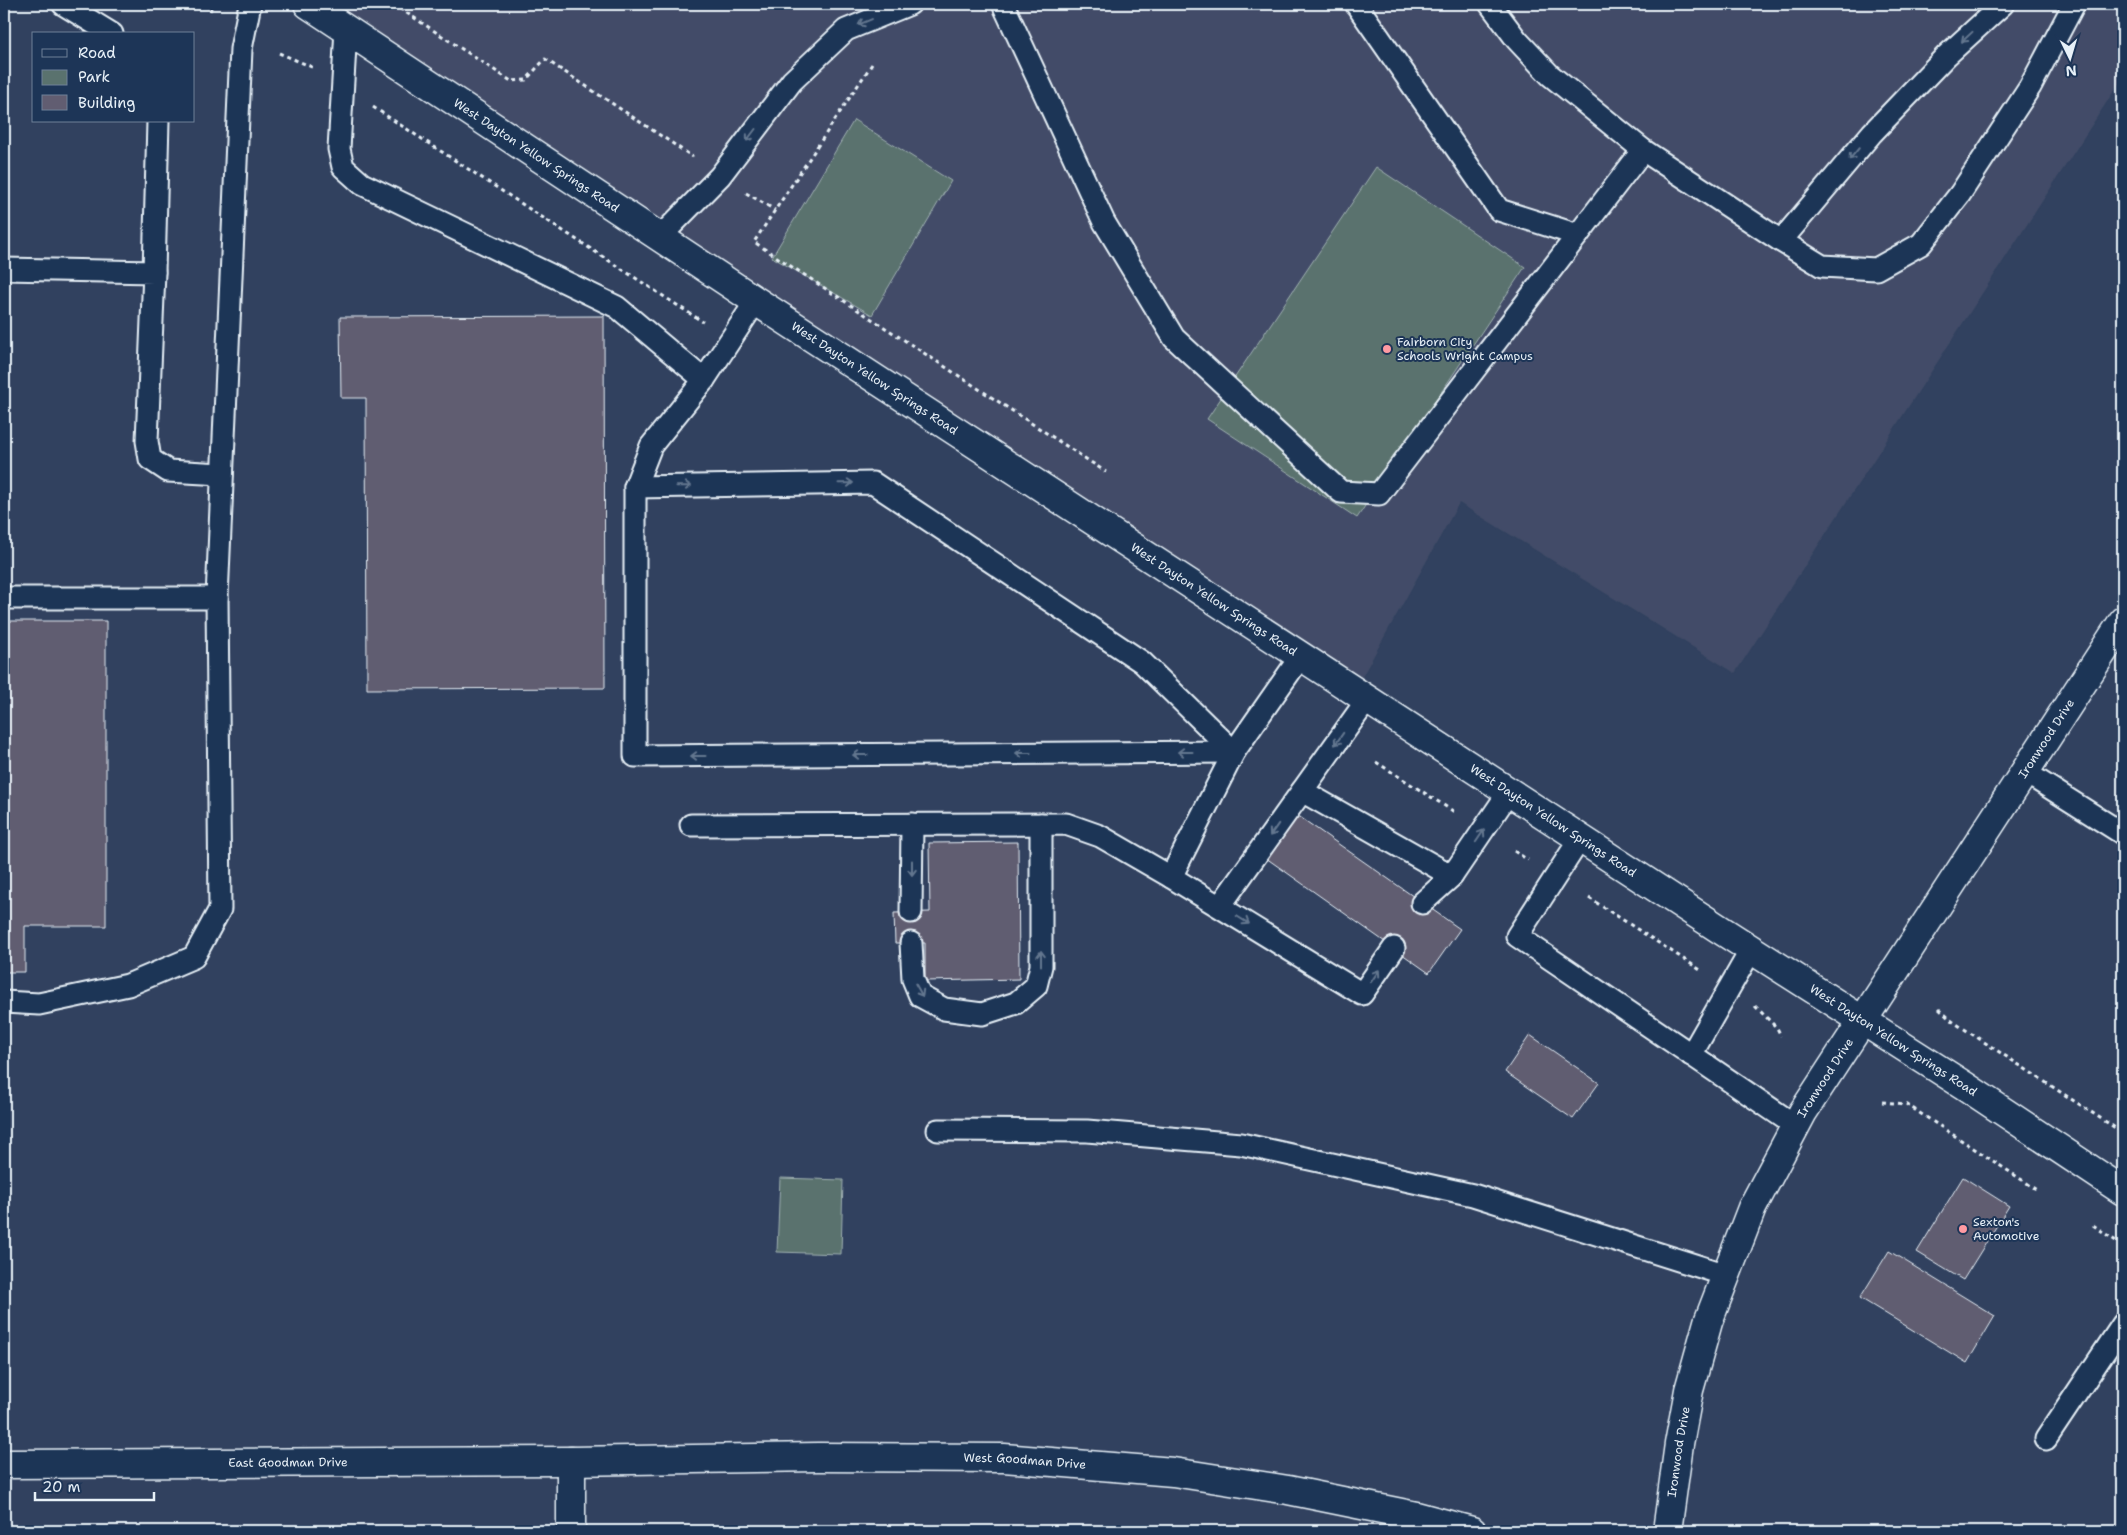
<svg xmlns="http://www.w3.org/2000/svg" width="2127" height="1535" viewBox="0 0 2127 1535" font-family="'Shantell Sans',sans-serif">
<rect width="100%" height="100%" fill="#31415f"/>
<filter id="ink" filterUnits="userSpaceOnUse"><feTurbulence type="fractalNoise" baseFrequency=".02" numOctaves="2"/><feDisplacementMap in="SourceGraphic" scale="10" xChannelSelector="R" yChannelSelector="G"/><feConvolveMatrix kernelMatrix="1 2 1 2 8 2 1 2 1" color-interpolation-filters="sRGB"/></filter>
<g filter="url(#ink)">
<!-- built -->
<polygon fill="#424c67" points="308,4 2123,4 2123,77 1735,673 1459,503 1354,691"/>
<!-- green -->
<g fill="#5a726e" stroke="#a1b2b3">
<polygon points="854,120 951,181 872,315 772,257"/>
<polygon points="1376,167 1525,267 1357,518 1207,419"/>
<polygon points="780,1178 843,1180 841,1254 777,1252"/>
</g>
<!-- building -->
<g fill="#615d71" stroke="#e8f1f8">
<polygon points="604,316 605,688 367,689 366,398 341,398 340,317"/>
<polygon points="4,621 106,621 106,926 25,926 25,972 4,972"/>
<polygon points="1297,815 1460,929 1429,973 1266,858"/>
<polygon points="1018,842 1019,979 925,981 925,943 895,943 894,913 930,912 929,843"/>
<polygon points="1530,1035 1599,1083 1573,1119 1505,1072"/>
<polygon points="1963,1177 2009,1206 1963,1280 1917,1252"/>
<polygon points="1889,1251 1995,1316 1967,1363 1860,1298"/>
</g>
<g fill="none" stroke-linecap="round" stroke-linejoin="round">
<!-- lane casing -->
<g stroke="#e8f1f8" stroke-width="25">
<g id="lane">
<polyline points="63,4 112,34"/>
<polyline points="1003,4 1104,222 1174,338 1341,492 1379,494 1643,150"/>
<polyline points="1356,4 1499,210 1578,235"/>
<polyline points="1490,4 1517,40 1550,75 1643,150 1781,241 1822,266 1876,269 1921,244 1960,194 2030,87 2074,4"/>
<polyline points="346,29 339,149 343,167 362,184 617,307 704,380"/>
<polyline points="660,237 720,176 792,81 846,30 910,4"/>
<polyline points="1781,241 1872,133 1946,56 2003,4"/>
<polyline points="4,269 154,272 147,441 150,459 168,471 222,474"/>
<polyline points="154,272 158,121"/>
<polyline points="756,301 704,380 651,446 635,487 635,756 1234,752"/>
<polyline points="635,487 873,483 1142,662 1234,752"/>
<polyline points="4,598 217,598"/>
<polyline points="2025,772 2123,834"/>
<polyline points="1302,791 1452,876"/>
<polyline points="691,825 1066,824 1100,836 1171,877 1234,752 1301,656"/>
<polyline points="1580,839 1517,936 1796,1126"/>
<polyline points="1171,877 1362,994 1394,948"/>
<polyline points="1422,903 1452,876 1509,792"/>
<polyline points="1220,906 1367,700"/>
<polyline points="911,912 912,824"/>
<polyline points="911,943 913,979 920,996 944,1009 982,1014 1016,1003 1036,986 1041,966 1041,824"/>
<polyline points="4,1002 39,1004 128,985 194,957 220,909 217,598 241,49 250,4"/>
<polyline points="1691,1055 1751,950"/>
<polyline points="938,1130 1087,1131 1241,1144 1473,1195 1726,1275"/>
<polyline points="2046,1439 2123,1324"/>
</g>
</g>
<!-- street casing -->
<g stroke="#e8f1f8" stroke-width="31">
<g id="street">
<path id="s1" d="M 4,1464 L 571,1461 L 818,1457 L 1004,1458 L 1173,1472 L 1288,1490 L 1416,1516 L 1472,1531"/>
<polyline points="571,1531 571,1461"/>
</g>
</g>
<!-- secondary casing -->
<g stroke="#e8f1f8" stroke-width="31">
<g id="secondary">
<path id="s2" d="M 308,4 L 756,301 L 1721,930 L 1965,1086 L 2123,1191"/>
<path id="s3" d="M 1667,1531 L 1679,1444 L 1689,1390 L 1708,1322 L 1752,1208 L 1803,1112 L 2123,621"/>
</g>
</g>
<!-- path -->
<g stroke="#e8f1f8" stroke-width="3" stroke-dasharray="4 4" stroke-linecap="butt">
<polyline points="203,4 212,10"/>
<polyline points="393,4 511,81 526,80 545,59 693,157"/>
<polyline points="279,53 312,67"/>
<polyline points="872,64 754,242 1106,472"/>
<polyline points="373,107 703,322"/>
<polyline points="746,193 775,210"/>
<polyline points="1376,762 1456,813"/>
<polyline points="1514,851 1528,860"/>
<polyline points="1589,898 1702,971"/>
<polyline points="1755,1006 1777,1028 1781,1036"/>
<polyline points="1939,1009 1952,1021 2123,1133"/>
<polyline points="1882,1102 1906,1104 2039,1191"/>
<polyline points="2093,1225 2123,1246"/>
</g>
<!-- lane -->
<use href="#lane" stroke="#1d3557" stroke-width="21"/>
<!-- street -->
<use href="#street" stroke="#1d3557" stroke-width="28"/>
<!-- secondary -->
<use href="#secondary" stroke="#1d3557" stroke-width="28"/>
</g>
<!-- one-way arrows -->
<defs><path id="oneway-shaft" d="M-6 0H5M1.5-3L5.5 0L1.5 3" fill="none" stroke-width="1.6" stroke-linecap="round" stroke-linejoin="round" transform="scale(1.25)"/></defs>
<g stroke="#64778f">
<use href="#oneway-shaft" transform="translate(865 22) rotate(157)"/>
<use href="#oneway-shaft" transform="translate(1967 37) rotate(137)"/>
<use href="#oneway-shaft" transform="translate(751 135) rotate(127)"/>
<use href="#oneway-shaft" transform="translate(1854 154) rotate(130)"/>
<use href="#oneway-shaft" transform="translate(846 483) rotate(-1)"/>
<use href="#oneway-shaft" transform="translate(684 486) rotate(-1)"/>
<use href="#oneway-shaft" transform="translate(1339 739) rotate(125)"/>
<use href="#oneway-shaft" transform="translate(1185 752) rotate(180)"/>
<use href="#oneway-shaft" transform="translate(1023 753) rotate(180)"/>
<use href="#oneway-shaft" transform="translate(860 755) rotate(180)"/>
<use href="#oneway-shaft" transform="translate(698 756) rotate(180)"/>
<use href="#oneway-shaft" transform="translate(1274 830) rotate(125)"/>
<use href="#oneway-shaft" transform="translate(1480 836) rotate(-56)"/>
<use href="#oneway-shaft" transform="translate(912 868) rotate(90)"/>
<use href="#oneway-shaft" transform="translate(1243 920) rotate(32)"/>
<use href="#oneway-shaft" transform="translate(1041 958) rotate(-90)"/>
<use href="#oneway-shaft" transform="translate(1375 976) rotate(-56)"/>
<use href="#oneway-shaft" transform="translate(919 990) rotate(60)"/>
</g>
</g>
<!-- markers -->
<g fill="#ff9aa2" stroke="#1d3557" stroke-width="2">
<circle cx="1387" cy="349" r="5"/>
<circle cx="1963" cy="1229" r="5"/>
</g>
<g text-anchor="middle" stroke-width="4" stroke-linejoin="round" paint-order="stroke">
<!-- street labels -->
<g font-size="12" fill="#e8f1f8" stroke="#1d3557">
<text dy="4" stroke="none"><textPath href="#s2" startOffset="274">West Dayton Yellow Springs Road</textPath></text>
<text dy="4" stroke="none"><textPath href="#s2" startOffset="679">West Dayton Yellow Springs Road</textPath></text>
<text dy="4" stroke="none"><textPath href="#s2" startOffset="1084">West Dayton Yellow Springs Road</textPath></text>
<text dy="4" stroke="none"><textPath href="#s3" startOffset="890">Ironwood Drive</textPath></text>
<text dy="4" stroke="none"><textPath href="#s2" startOffset="1489">West Dayton Yellow Springs Road</textPath></text>
<text dy="4" stroke="none"><textPath href="#s2" startOffset="1894">West Dayton Yellow Springs Road</textPath></text>
<text dy="4" stroke="none"><textPath href="#s3" startOffset="485">Ironwood Drive</textPath></text>
<text dy="4" stroke="none"><textPath href="#s3" startOffset="80">Ironwood Drive</textPath></text>
<text dy="4" stroke="none"><textPath href="#s1" startOffset="1021">West Goodman Drive</textPath></text>
<text dy="4" stroke="none"><textPath href="#s1" startOffset="284">East Goodman Drive</textPath></text>
</g>
<!-- poi labels -->
<g font-size="12" fill="#e8f1f8" stroke="#1d3557" text-anchor="start">
<text x="1397" y="346">Fairborn City<tspan x="1397" dy="14">Schools Wright Campus</tspan></text>
<text x="1973" y="1226">Sexton's<tspan x="1973" dy="14">Automotive</tspan></text>
</g>
</g>
<!-- margin -->
<rect width="2127" height="1535" fill="none" stroke="#1d3557" stroke-width="20"/>
<rect x="10" y="10" width="2107" height="1515" fill="none" stroke="#e8f1f8" stroke-width="2" filter="url(#ink)"/>
<!-- legend -->
<rect x="32" y="32" width="162" height="90" fill="#1d3557" stroke="#6e8097"/>
<rect x="42" y="49" width="25" height="8" fill="#1d3557" stroke="#6e8097"/>
<text x="78" y="58" font-size="15" fill="#e8f1f8">Road</text>
<rect x="42" y="70" width="25" height="15" fill="#5a726e" stroke="#6e8097"/>
<text x="78" y="82" font-size="15" fill="#e8f1f8">Park</text>
<rect x="42" y="95" width="25" height="15" fill="#615d71" stroke="#6e8097"/>
<text x="78" y="108" font-size="15" fill="#e8f1f8">Building</text>
<!-- north arrow -->
<g transform="translate(2070 58) rotate(175)" stroke="#1d3557" stroke-width="4" paint-order="stroke">
<path d="M0-4L9 19L0 12L-9 19Z" fill="#e8f1f8"/>
<text y="-8" font-size="14" font-weight="bold" text-anchor="middle" fill="#e8f1f8">N</text>
</g>
<!-- scale -->
<path d="M35 1492v8h119v-8" fill="none" stroke="#e8f1f8" stroke-width="2.5"/>
<text x="42" y="1492" font-size="15" fill="#e8f1f8" stroke="#1d3557" stroke-width="4" paint-order="stroke">20 m</text>
</svg>
